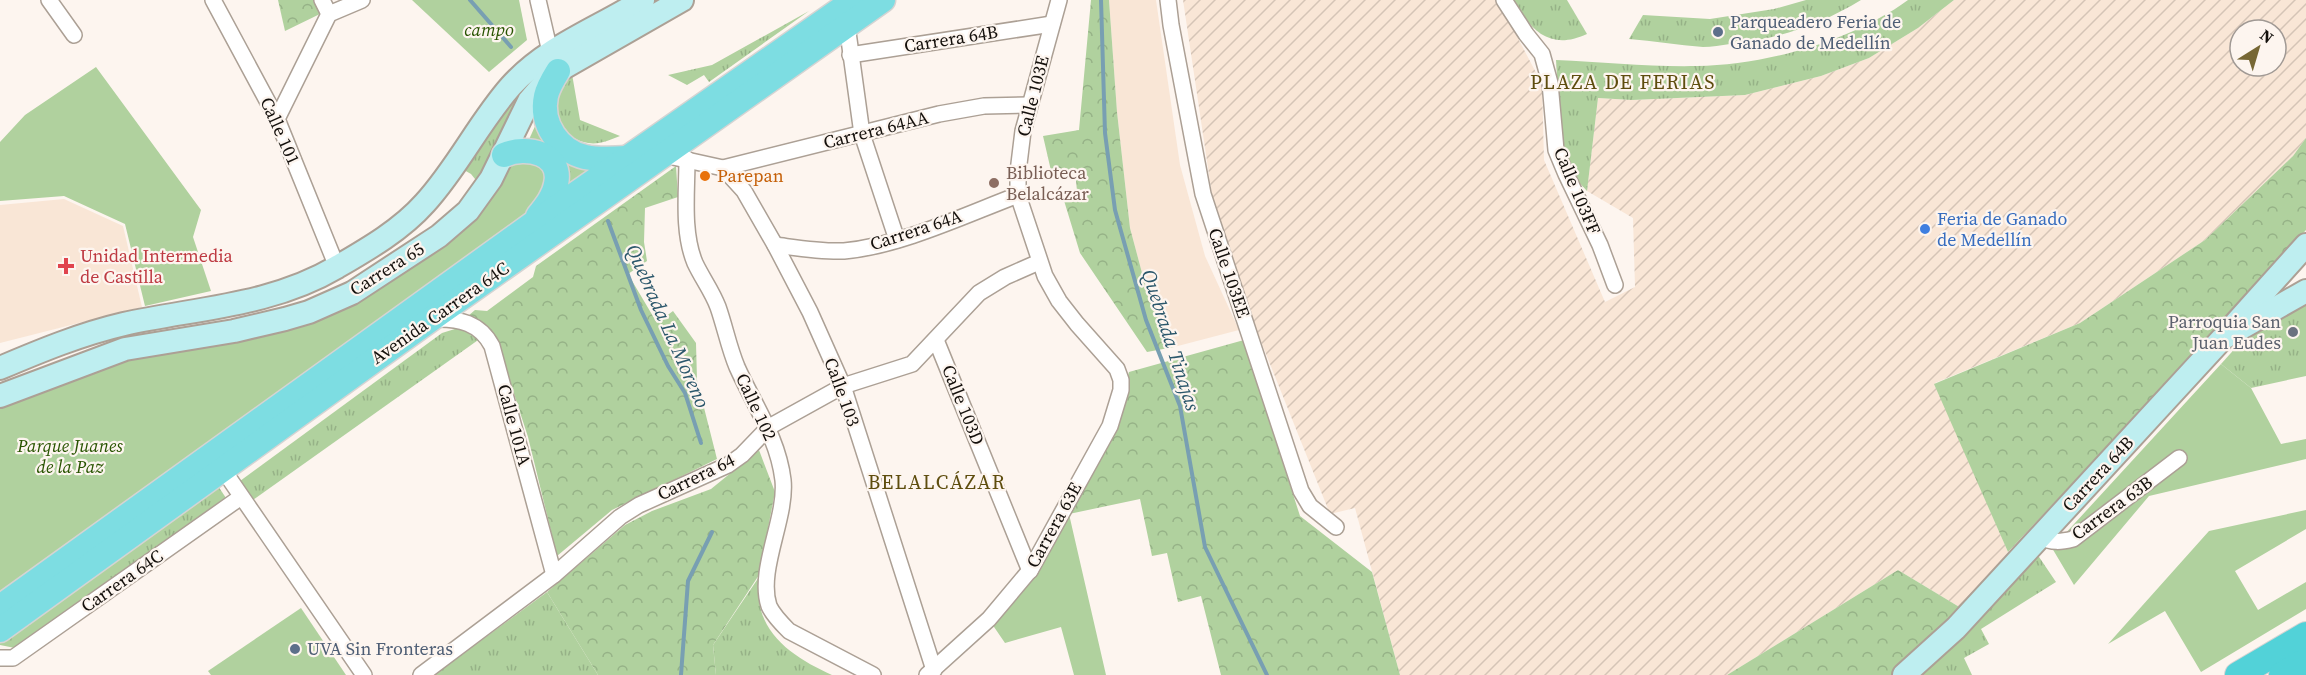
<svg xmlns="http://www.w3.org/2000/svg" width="2306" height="675" viewBox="0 0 2306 675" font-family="'Source Serif 4',serif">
<defs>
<pattern id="industrial-furrows" width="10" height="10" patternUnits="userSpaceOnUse" patternTransform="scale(1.5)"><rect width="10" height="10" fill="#f9e6d6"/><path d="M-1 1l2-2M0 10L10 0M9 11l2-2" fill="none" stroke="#d5c4b6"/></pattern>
<pattern id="grass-tufts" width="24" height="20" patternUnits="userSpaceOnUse" patternTransform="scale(1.5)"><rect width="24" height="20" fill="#b0d19e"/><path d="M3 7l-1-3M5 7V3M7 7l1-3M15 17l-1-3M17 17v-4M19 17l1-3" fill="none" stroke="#96b287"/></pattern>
<pattern id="forest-crowns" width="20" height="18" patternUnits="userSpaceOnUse" patternTransform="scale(1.5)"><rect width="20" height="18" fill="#b0d19e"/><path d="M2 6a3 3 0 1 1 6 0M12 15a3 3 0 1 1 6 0" fill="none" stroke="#96b287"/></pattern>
</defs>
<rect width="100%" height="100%" fill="#fdf5ef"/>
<!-- built -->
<g fill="#f9e6d6">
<polygon points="1109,0 1156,0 1180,165 1205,256 1239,330 1174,347 1145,284 1130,228 1117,112"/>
<polygon points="64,199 123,226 142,307 0,343 0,205"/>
</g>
<!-- industrial -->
<path fill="url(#industrial-furrows)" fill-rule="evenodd" d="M 1183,0 L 1495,0 L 1511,25 L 1542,84 L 1544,160 L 1605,302 L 1635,287 L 1633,218 L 1587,191 L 1598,98 L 1632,100 L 1745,95 L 1821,76 L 1869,58 L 1918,28 L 1954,0 L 2306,0 L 2306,138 L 2293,156 L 2205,240 L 2080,323 L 1935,383 L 2008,552 L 1961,608 L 1898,570 L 1727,675 L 1400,675 L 1355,508 L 1330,514 L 1254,324 L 1212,195 ZM 2240,30 L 2276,30 L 2276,66 L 2240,66 Z"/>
<!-- grass -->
<g fill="url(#grass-tufts)">
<path d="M 1513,0 L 1567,0 L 1587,34 C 1550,51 1531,31 1513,0 Z"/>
<path d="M 1806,0 L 1861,0 C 1820,25 1778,39 1730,44 C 1721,45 1712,47 1703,47 C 1678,45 1653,41 1629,39 L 1643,15 L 1710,19 L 1774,9 Z"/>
<path d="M 1908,0 L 1954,0 L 1918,28 L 1869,58 L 1821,76 L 1745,95 L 1632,100 L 1598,98 L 1587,191 L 1573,176 L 1561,140 L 1556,60 C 1603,62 1650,67 1697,66 C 1766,65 1852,41 1908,0 Z"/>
<polygon points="809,11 709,82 704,75 687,85 668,75 712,65"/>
<path d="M 572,74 L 580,120 L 620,136 C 610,140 599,145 588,143 C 554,137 546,95 572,74 Z"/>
<polygon points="514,98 519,102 479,184 471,174 464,170"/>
<polygon points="540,115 595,168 564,188 527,144"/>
<polygon points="2306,299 2306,376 2251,388 2221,364 2257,324"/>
<polygon points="458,328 470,330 481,338 253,500 240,481 442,333"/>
<polygon points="218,486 226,498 15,648 0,645 0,642"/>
<polygon points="2035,551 2056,582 1981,629 1989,644 1964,658 1972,675 1915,675"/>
<path d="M 759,577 C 759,586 758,597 760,606 C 767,641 801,661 832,675 L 716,675 L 713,645 Z"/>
<polygon points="547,592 598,675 434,675"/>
</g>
<!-- forest -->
<g fill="url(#forest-crowns)">
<polygon points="278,0 315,0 322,13 285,31"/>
<polygon points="1091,0 1109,0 1117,112 1130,228 1145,284 1174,347 1147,352 1080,253 1062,194 1077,191 1075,170 1052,175 1043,136 1079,130"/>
<polygon points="2306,138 2306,230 2231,315 2008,552 1934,384 2080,323 2205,240 2293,156"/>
<polygon points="676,166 678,197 645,208 644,242 647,261 628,274 657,323 673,311 696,343 697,380 717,459 612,510 557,556 528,437 496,338 483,324 468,316 475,310 487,311 533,277 536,266"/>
<polygon points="1244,340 1300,516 1372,572 1400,675 1221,675 1201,596 1178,602 1167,553 1152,556 1140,499 1069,514 1115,427 1129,372"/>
<polygon points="759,450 775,492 759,575 713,645 716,675 598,675 547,592 625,525 652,511 711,489"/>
<polygon points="1898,570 1961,608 1892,675 1727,675"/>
</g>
<!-- green -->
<g fill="#b0d19e">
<polygon points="412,0 519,0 527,40 489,72"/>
<polygon points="96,67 201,210 193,237 211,291 145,306 125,224 64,196 0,201 0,142 25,115"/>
<polygon points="524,158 546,167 542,198 518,221 0,594 0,408 136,357 328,314 511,163"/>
<polygon points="2221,364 2251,388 2281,444 2306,439 2306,459 2149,496 2074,585 2052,548"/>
<polygon points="2306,510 2306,529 2235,571 2258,610 2306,582 2306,609 2201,672 2165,611 2108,644 2209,531"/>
<polygon points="1069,514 1106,675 1074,675 1061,627 1005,643 992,624 1024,590"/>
<polygon points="301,608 346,675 211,675 208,671"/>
</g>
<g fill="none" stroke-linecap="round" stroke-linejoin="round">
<!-- stream -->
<g stroke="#789fb2" stroke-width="4">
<polyline points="470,0 511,47"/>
<polyline points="1101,0 1105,133 1115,210 1146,320 1180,406 1205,547 1267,675"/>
<polyline points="608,221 641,310 668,366 685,393 701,443"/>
<polyline points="681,675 688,581 712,532"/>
</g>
<!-- minor casing -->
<g stroke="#aca095" stroke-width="18">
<g id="minor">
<polyline points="49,0 74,35"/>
<polyline points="213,0 277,119 337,267"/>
<polyline points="322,0 329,14"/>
<polyline points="538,0 550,52"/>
<polyline points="1168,0 1171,25 1203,194 1301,491 1310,506 1336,527"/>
<polyline points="1504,0 1526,34 1542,54 1550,83 1556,150 1566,174 1600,245 1615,285"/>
<polyline points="847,25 862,134 897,240"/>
<polyline points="850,55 1052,24"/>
<polyline points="277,119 329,14 362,0"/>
<polyline points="664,155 723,168 744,191 775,245 810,312 843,386 934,670"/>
<path d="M 687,159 C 687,192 682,232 695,263 C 702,278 712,291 718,307 C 725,327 729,348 737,367 C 754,405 778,438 783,480 C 787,518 757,570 769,606 C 773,615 782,624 789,631 L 873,675"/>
<polyline points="723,168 939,114 984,106 1030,105"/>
<path d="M 775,245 C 798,248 821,252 844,251 C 900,246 965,215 1018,195"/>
<path d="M 434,319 C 459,318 480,323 492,346 L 554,575"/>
<polyline points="936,340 1030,571"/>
<polyline points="222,468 364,675"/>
<path d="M 2040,537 C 2052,543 2061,542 2073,539 L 2179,458"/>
<polyline points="0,658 13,658 241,497"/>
<polyline points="421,675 554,575 620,517 639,505 728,465 742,455 769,427 843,386 912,364 979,293 1005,277 1039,262"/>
<polyline points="927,675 989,619 1031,569 1110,426 1121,390 1121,380 1117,369 1077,324 1059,301 1045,276 1018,195 1018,172 1023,131 1059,0"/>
</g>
</g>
<!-- secondary casing -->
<g stroke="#aca095" stroke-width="26">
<g id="secondary">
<polyline points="2235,324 2306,245"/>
<path d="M 0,368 C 40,351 81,334 124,324 C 196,308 271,306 337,267 C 368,249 401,230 425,203 C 458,167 479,122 511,86 C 547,46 599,28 643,0"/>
<polyline points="0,396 125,349 234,331 285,319 309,312 352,293 439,236 468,211 491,179 529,101 547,80 558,71 682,0"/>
<polyline points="1904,675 1956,628 2222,339 2306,291"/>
</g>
</g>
<!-- primary casing -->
<g stroke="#d5d4d3" stroke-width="27">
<g id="primary">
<path d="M 558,71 C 553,79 548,87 546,96 C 540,124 559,151 585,157 C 599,160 613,159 627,158"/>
<path d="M 504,155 C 526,145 563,153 556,184 C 554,196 546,206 538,216"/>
<polyline points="0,607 531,225 854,0"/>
<polyline points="0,630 430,320 883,0"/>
</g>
</g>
<!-- trunk casing -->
<g stroke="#d5d4d3" stroke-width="28">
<g id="trunk">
<polyline points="2238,675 2306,635"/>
<polyline points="2282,675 2306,661"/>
</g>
</g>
<!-- minor -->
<use href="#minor" stroke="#fff" stroke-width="15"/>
<!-- secondary -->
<use href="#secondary" stroke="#beeef0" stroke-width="22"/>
<!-- primary -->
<use href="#primary" stroke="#7ddde2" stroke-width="24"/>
<!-- trunk -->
<use href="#trunk" stroke="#52d2d8" stroke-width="26"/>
</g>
<!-- markers -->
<g fill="#5c6f8a" stroke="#fdf5ef" stroke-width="2">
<circle cx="1718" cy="32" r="6"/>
<circle cx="295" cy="649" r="6"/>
</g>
<circle fill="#e8710a" stroke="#fdf5ef" stroke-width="2" cx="705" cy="176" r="6"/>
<circle fill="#8d6e63" stroke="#fdf5ef" stroke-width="2" cx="994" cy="183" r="6"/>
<circle fill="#3f7fe0" stroke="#fdf5ef" stroke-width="2" cx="1925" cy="229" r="6"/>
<path fill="#e0444e" stroke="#fdf5ef" stroke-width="2" d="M63 257h6v6h6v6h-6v6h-6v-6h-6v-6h6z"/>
<circle fill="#6b7280" stroke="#fdf5ef" stroke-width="2" cx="2293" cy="332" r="6"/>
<g text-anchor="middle" stroke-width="4.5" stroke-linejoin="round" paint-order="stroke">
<!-- service labels -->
<g font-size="18" fill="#4e5e75" stroke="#fdf5ef" text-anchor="start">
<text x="1730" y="28">Parqueadero Feria de<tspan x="1730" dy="21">Ganado de Medellín</tspan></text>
<text x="307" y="655">UVA Sin Fronteras</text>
</g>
<!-- park labels -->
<g font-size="18" font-style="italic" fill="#285400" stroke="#fdf5ef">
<text x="489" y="36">campo</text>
<text x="70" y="452">Parque Juanes<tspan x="70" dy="21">de la Paz</tspan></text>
</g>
<!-- street labels -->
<g font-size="18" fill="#14100c" stroke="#fdf5ef">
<text transform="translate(951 39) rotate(-9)" y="6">Carrera 64B</text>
<text transform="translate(1033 96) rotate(-76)" y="6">Calle 103E</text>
<text transform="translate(876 130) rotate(-14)" y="6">Carrera 64AA</text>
<text transform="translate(280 131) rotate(66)" y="6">Calle 101</text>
<text transform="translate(1577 191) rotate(67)" y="6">Calle 103FF</text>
<text transform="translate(916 230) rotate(-18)" y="6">Carrera 64A</text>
<text transform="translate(387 269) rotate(-32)" y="6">Carrera 65</text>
<text transform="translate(1229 273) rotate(71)" y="6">Calle 103EE</text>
<text transform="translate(440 313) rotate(-35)" y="6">Avenida Carrera 64C</text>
<text transform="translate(842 392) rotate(70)" y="6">Calle 103</text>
<text transform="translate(963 405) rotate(68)" y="6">Calle 103D</text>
<text transform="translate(756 407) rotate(65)" y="6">Calle 102</text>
<text transform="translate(514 425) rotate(75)" y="6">Calle 101A</text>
<text transform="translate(2098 474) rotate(-47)" y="6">Carrera 64B</text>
<text transform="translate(696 477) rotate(-26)" y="6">Carrera 64</text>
<text transform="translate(2112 508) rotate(-36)" y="6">Carrera 63B</text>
<text transform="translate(1054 525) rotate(-61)" y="6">Carrera 63E</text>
<text transform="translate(122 581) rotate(-35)" y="6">Carrera 64C</text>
</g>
<!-- education labels -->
<g font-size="18" fill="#785e54" stroke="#fdf5ef" text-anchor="start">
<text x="1006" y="179">Biblioteca<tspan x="1006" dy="21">Belalcázar</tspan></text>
</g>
<!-- food labels -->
<g font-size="18" fill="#c56008" stroke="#fdf5ef" text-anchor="start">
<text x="717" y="182">Parepan</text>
</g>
<!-- shop labels -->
<g font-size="18" fill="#366cbe" stroke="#fdf5ef" text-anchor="start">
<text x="1937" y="225">Feria de Ganado<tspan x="1937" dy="21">de Medellín</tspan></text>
</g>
<!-- health labels -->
<g font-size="18" fill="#be3a42" stroke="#fdf5ef" text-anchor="start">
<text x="80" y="262">Unidad Intermedia<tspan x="80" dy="21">de Castilla</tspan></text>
</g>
<!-- worship labels -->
<g font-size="18" fill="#5b616d" stroke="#fdf5ef" text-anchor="end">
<text x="2281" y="328">Parroquia San<tspan x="2281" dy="21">Juan Eudes</tspan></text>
</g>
<!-- neighbourhood labels -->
<g font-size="20" letter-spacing="1.5" fill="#5e4d0e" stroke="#fdf5ef">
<text x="1623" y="89">PLAZA DE FERIAS</text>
<text x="937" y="489">BELALCÁZAR</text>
</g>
<!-- water labels -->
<g font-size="20" font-style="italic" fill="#2b576b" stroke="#fdf5ef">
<text transform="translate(668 326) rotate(66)" y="7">Quebrada La Moreno</text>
<text transform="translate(1171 340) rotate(72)" y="7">Quebrada Tinajas</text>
</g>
</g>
<!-- north arrow -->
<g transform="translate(2258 48) rotate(37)"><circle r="28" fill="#fdf5ef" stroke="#a09994" stroke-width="1.5"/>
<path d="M0-4.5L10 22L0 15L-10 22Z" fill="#776734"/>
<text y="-9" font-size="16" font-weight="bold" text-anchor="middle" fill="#14100c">N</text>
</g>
</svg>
